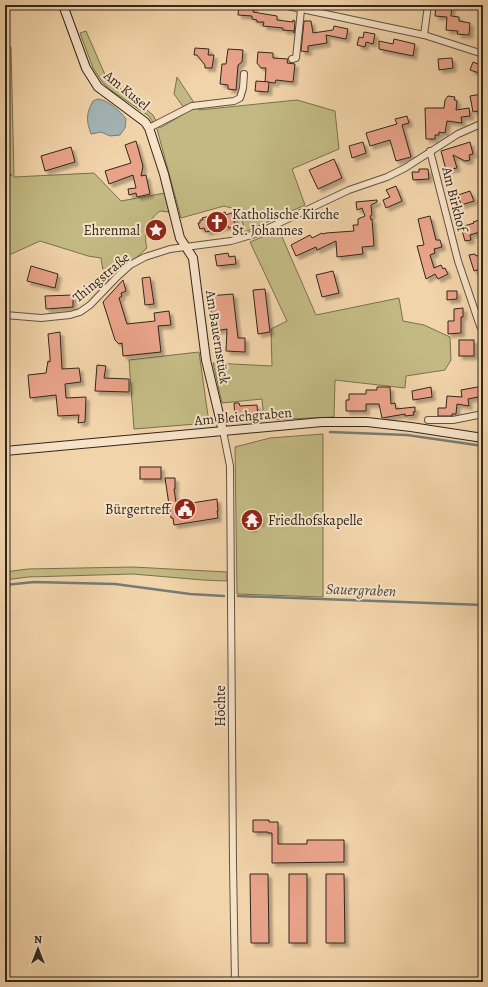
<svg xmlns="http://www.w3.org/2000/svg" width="488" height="987" viewBox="0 0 488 987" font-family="Alegreya,serif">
<defs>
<filter id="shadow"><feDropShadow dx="3.5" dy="3.5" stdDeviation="1" flood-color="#0004"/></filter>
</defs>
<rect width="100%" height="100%" fill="#f2d4aa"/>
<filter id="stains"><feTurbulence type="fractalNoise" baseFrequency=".005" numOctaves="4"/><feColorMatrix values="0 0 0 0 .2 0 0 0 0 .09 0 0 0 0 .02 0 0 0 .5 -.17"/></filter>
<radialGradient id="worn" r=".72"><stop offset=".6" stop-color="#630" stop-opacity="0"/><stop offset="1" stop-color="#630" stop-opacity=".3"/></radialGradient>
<!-- green -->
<g fill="#c3ba83" stroke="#7a704f">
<polygon points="86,31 106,77 153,115 160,128 187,112 174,94 177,77 199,110 297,100 335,111 339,149 292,169 305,205 245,232 239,210 224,206 181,218 157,129 149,116 112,91 103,83 93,68 80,33"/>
<path d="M 6,47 L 11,47 L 14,177 L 94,173 L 121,201 L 165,193 L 169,212 L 160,211 C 148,220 143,233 147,248 C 134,261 118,270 105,283 L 101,258 L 88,256 L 40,241 L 5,257 L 5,172 L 8,171 Z"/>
<polygon points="279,230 316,315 399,298 403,321 424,325 450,337 451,360 445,370 406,376 405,388 335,380 334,417 264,420 262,399 222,403 213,363 272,366 271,329 287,321 250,242"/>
<polygon points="199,352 209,423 134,429 129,360"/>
<polygon points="323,434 323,597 237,594 235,447 270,438"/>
<polygon points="133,567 227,572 227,581 203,580 133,574 28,577 5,580 5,572 28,569"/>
</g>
<!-- water -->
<path fill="#a2b5b5" stroke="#757c77" d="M 98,99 C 108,100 120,111 126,119 L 125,128 L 120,135 L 110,136 L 101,132 L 91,134 C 86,120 86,114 93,101 Z"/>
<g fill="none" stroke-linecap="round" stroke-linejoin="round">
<!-- stream -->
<g stroke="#757c77" stroke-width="2.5">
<polyline points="5,177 11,175"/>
<polyline points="330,432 407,435 483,446"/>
<polyline points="5,585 34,582 115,584 190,594 224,596"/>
<polyline points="238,596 483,605"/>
</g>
</g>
<!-- building -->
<g fill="#e9a38a" stroke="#31261b" filter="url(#shadow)">
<polygon points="239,5 254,5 253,12 277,16 277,20 293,22 293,20 295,21 294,33 294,31 283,30 283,28 263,26 264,22 257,22 257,20 252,19 252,16 238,15"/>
<polygon points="436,5 452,5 451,16 459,17 459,21 470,23 469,35 457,34 458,31 446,30 447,17 435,16"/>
<polygon points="304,21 311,21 313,33 333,30 334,26 348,29 346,39 326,35 327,43 308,46 308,52 301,51"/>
<polygon points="364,32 375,34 373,44 366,42 365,47 357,45 359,37 363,38"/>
<polygon points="394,39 415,44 413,56 379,49 379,41 393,44"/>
<polygon points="195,48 209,49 208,55 214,55 212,68 205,68 205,65 197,55 194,55"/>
<polygon points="228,49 243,50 242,62 238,65 236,90 228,89 228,85 220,84 222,64 226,64"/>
<polygon points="258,52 273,53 273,58 288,59 287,63 295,64 293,82 276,80 275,83 265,82 266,68 261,68 257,63"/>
<polygon points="452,58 453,68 439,70 438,59"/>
<polygon points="473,62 483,66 482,74 470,70"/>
<polygon points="256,81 269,82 268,92 255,91"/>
<polygon points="482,94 483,110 473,112 470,96"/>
<polygon points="448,96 455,97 454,100 456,100 457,102 456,110 469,108 470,116 461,117 462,123 447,121 445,133 439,132 439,135 435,135 435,139 426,139 425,108 444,108 445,100"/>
<polygon points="407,116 409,123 402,125 411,157 396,161 390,140 370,146 366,133 397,124 395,119"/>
<polygon points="136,141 143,166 141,176 146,175 150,194 137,197 136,193 129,195 128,189 136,188 133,175 109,184 105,171 131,163 125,145"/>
<polygon points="363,142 366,153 352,158 349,146"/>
<polygon points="470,142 473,154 469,155 470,160 465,161 453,155 457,168 446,170 441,151"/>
<polygon points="71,147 75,162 45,171 41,156"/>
<polygon points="334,159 342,178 318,189 309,170"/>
<polygon points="419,169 428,169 429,179 413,180 412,172 419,172"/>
<polygon points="396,186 402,201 386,208 383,200 390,197 386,190"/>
<polygon points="470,191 474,201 461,205 458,195"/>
<polygon points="377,200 377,202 371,205 372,215 370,216 371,220 372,219 374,246 362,247 363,254 337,257 336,241 317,250 316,247 296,256 291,245 310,235 312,238 322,233 323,234 326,233 354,231 353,225 358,225 358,219 365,216 362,208 357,210 356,202"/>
<polygon points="225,212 226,215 231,213 235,214 236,219 234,221 235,227 229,228 228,226 206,232 204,228 200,229 198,223 200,223 200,220 203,220 202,218"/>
<polygon points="430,216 436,240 440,240 442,247 434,249 435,253 430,255 434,268 441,265 443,269 445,268 448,274 438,279 435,274 426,279 417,246 424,245 418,219"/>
<polygon points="483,219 483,231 470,235 471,240 465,241 461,227 474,223 473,222"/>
<polygon points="228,253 229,257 235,256 236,264 217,266 215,255"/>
<polygon points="475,254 476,256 483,254 483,268 474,271 469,255"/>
<polygon points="31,266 58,274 55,288 27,281"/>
<polygon points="333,271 339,293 322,297 316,275"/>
<polygon points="150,277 154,304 145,305 142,278"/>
<polygon points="123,280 126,291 121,293 122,296 119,298 127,324 155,321 154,313 169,311 171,325 158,326 161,352 123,356 122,343 119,344 115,340 103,302"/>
<polygon points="265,289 270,332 258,334 253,290"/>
<polygon points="447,291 457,291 457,299 447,300"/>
<polygon points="233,294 238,338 245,338 245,352 226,351 227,329 214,331 212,312 210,312 208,296"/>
<polygon points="73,295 73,307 46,309 45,296"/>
<polygon points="463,308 463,317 461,317 461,333 448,334 448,321 454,321 454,309"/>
<polygon points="60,332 62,369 79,368 81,382 65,384 66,398 86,397 85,422 78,423 79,415 58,416 56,395 30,398 28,375 46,373 48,361 50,362 50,357 48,334"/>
<rect x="459" y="340" width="15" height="16"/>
<polygon points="97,365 106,366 104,378 129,379 129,392 95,391"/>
<polygon points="483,386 483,396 468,399 469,406 457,404 456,414 452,414 452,416 438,416 438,408 446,408 447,396 462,397 461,390"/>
<polygon points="377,387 390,387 391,404 395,403 396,409 415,407 415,412 413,412 414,415 405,416 405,414 382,418 379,404 366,404 366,411 346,411 346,400 349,400 349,394 366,394 366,390 377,390"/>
<polygon points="431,387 432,397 413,400 412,391"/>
<polygon points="234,403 239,403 240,406 257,405 258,418 235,419"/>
<rect x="140" y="467" width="21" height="12"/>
<polygon points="165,478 175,478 175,489 174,489 176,502 178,502 179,505 217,499 218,511 217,511 218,518 174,525 173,518 171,518"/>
<polygon points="244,514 260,514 260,523 253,523 253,528 246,528"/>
<polygon points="253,820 269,820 269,822 278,822 278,844 307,844 307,840 344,840 344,862 272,863 272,833 268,833 268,832 253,832"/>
<polygon points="250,874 268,874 269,943 251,943"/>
<rect x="289" y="874" width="18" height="69"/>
<polygon points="326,874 344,874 345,943 326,943"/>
</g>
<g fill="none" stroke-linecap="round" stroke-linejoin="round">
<!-- street casing -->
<g stroke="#61523f" stroke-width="8">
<g id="street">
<polyline points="283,5 424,35 483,54"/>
<polyline points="424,35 428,5"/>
<polyline points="292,59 296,58 301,10"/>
<polyline points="149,128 192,106 234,101 240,98 243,88 244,74"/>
<polyline points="430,151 458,261 480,326 483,331"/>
<polyline points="5,315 41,318 70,315 80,312 90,305 117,277 130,265 145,257 170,249 231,241 258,233 349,190 387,177 405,168 458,134 483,123"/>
<polyline points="428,420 453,420 483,414"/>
<polyline points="223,431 230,466 233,864 235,982"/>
</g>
</g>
<!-- secondary casing -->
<g stroke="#31261b" stroke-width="10">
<g id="secondary">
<polyline points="63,5 86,68 98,87 145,122 149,128 164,174 180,238 193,258 206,360 223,431"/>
<polyline points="5,451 322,422 367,422 411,427 483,438"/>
</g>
</g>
<!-- street -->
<use href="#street" stroke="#f7e3c8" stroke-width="6"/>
<!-- secondary -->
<use href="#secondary" stroke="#f7e3c8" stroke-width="8"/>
</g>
<!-- icons -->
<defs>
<g id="church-disc" transform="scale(1.15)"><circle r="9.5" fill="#8f2418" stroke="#f7e3c8"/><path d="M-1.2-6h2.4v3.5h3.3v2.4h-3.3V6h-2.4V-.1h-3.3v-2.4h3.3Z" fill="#fff"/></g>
<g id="sight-disc" transform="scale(1.15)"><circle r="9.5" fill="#8f2418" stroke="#f7e3c8"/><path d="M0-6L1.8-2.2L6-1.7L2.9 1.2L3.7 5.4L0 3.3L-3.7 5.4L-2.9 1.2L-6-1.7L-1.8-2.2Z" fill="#fff"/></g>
<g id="civic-disc" transform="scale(1.15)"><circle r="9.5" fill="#8f2418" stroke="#f7e3c8"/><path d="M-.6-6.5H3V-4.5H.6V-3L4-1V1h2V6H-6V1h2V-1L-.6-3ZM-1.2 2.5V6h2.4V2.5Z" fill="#fff"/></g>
<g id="temple-disc" transform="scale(1.15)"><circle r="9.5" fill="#8f2418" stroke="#f7e3c8"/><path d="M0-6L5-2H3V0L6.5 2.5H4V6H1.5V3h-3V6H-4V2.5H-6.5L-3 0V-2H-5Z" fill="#fff"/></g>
</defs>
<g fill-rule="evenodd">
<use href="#church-disc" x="217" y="222"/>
<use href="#sight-disc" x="156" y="230"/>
<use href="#civic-disc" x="185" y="509"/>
<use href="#temple-disc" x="252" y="520"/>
</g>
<g text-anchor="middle" stroke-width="4" stroke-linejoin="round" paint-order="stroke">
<!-- street labels -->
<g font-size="14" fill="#31261b" stroke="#f7e3c8">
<text transform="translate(127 90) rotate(39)" y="5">Am Kusel</text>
<text transform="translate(455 199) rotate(76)" y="5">Am Birkhof</text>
<text transform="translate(101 277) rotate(-40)" y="5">Thingstraße</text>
<text transform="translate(218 337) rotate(81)" y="5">Am Bauernstück</text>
<text transform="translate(243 416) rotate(-5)" y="5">Am Bleichgraben</text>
<text transform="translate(220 706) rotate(-90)" y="5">Höchte</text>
</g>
<!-- poi labels -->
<g font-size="14" fill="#31261b" stroke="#f7e3c8" text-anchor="start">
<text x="232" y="219">Katholische Kirche<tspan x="232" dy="16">St. Johannes</tspan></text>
<text x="140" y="235" text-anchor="end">Ehrenmal</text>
<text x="170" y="514" text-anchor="end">Bürgertreff</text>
<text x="268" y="525">Friedhofskapelle</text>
</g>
<!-- water labels -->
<g font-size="15" font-style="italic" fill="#4d4a42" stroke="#f7e3c8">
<text transform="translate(361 590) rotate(2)" y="5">Sauergraben</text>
</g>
</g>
<!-- margin -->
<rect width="488" height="987" fill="none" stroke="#f2d4aa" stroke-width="20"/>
<rect x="6" y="6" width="476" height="975" fill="none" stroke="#31261b" stroke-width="2"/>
<rect x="10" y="10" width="468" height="967" fill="none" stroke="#31261b"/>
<!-- north arrow -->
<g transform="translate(38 949)" stroke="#f7e3c8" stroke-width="3" paint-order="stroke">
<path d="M0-3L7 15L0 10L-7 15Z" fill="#31261b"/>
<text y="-6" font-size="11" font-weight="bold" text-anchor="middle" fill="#31261b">N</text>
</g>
<rect width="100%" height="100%" filter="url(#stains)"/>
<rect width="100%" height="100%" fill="url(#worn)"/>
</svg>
